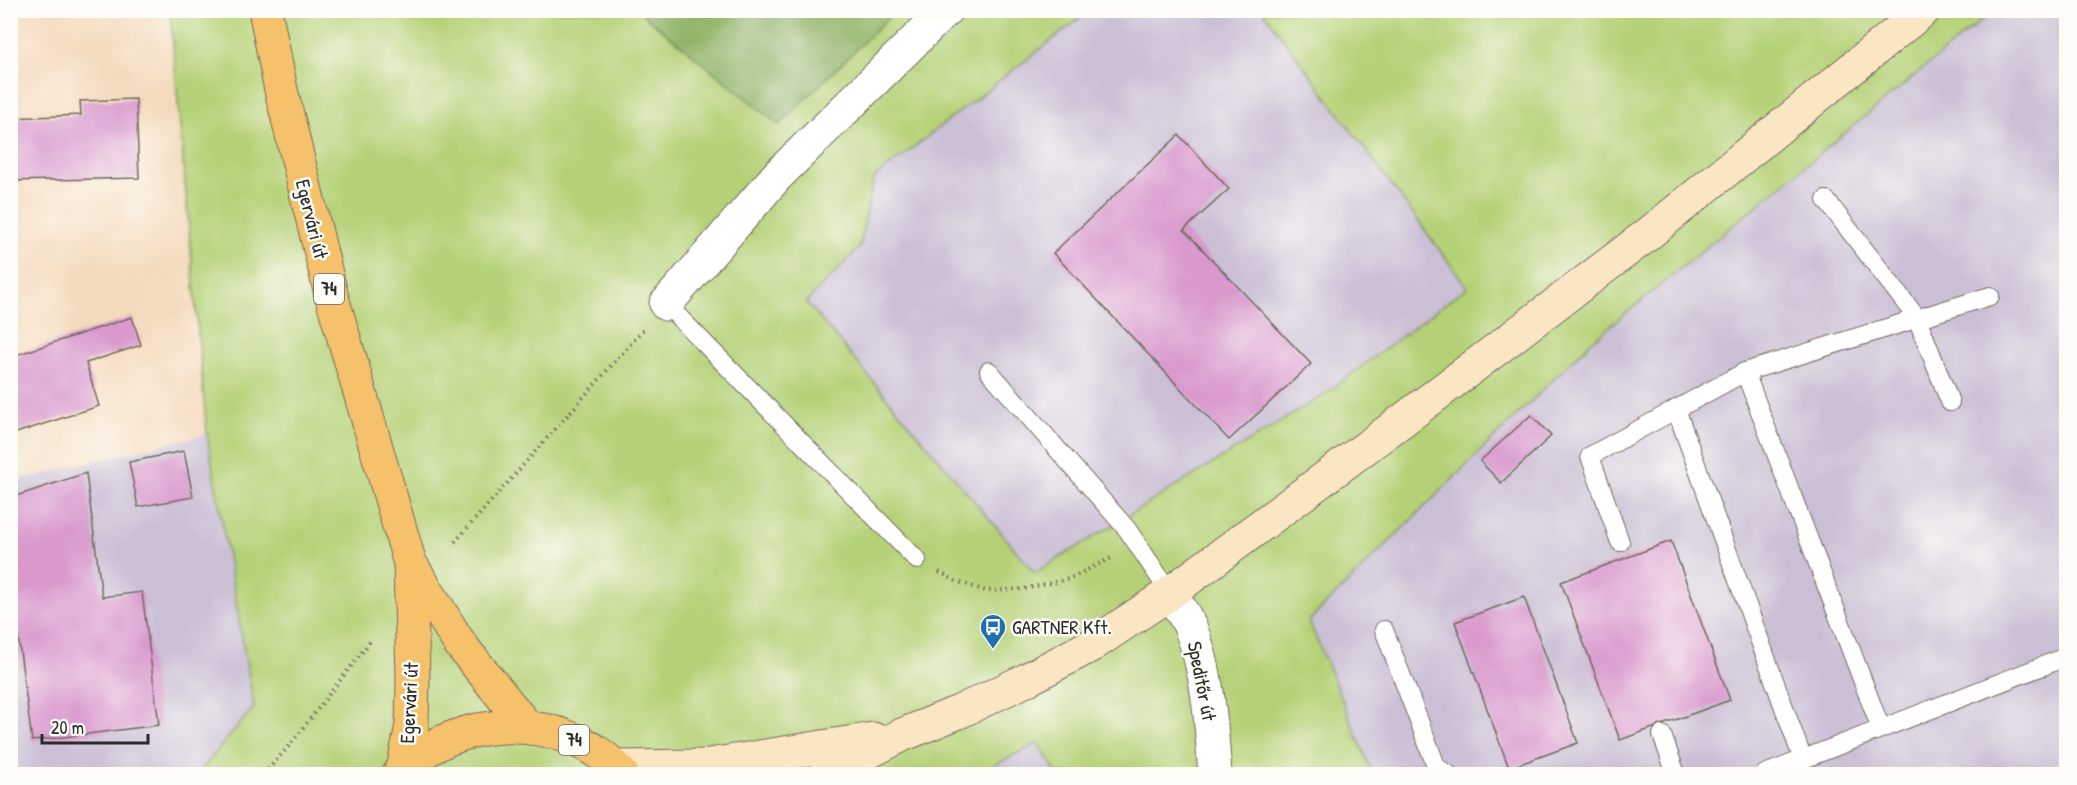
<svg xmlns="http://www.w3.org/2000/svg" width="2077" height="785" viewBox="0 0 2077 785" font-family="'Patrick Hand',sans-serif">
<rect width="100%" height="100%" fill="#fdfcf7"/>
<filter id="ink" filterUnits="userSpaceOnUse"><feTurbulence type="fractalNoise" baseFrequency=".0167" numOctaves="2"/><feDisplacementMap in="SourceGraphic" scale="12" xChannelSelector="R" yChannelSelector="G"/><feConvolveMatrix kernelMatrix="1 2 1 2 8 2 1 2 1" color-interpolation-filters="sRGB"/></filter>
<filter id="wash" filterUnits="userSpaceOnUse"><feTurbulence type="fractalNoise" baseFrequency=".008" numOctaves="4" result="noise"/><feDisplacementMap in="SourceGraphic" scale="24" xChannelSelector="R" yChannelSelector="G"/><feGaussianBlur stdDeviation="1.35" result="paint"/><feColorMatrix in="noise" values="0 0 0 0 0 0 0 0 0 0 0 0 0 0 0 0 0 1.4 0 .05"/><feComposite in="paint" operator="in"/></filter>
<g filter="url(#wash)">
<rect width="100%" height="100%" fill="#f4dabc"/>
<!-- industrial -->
<g fill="#cbbfd5">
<polygon points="1089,10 1263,11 1467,287 1321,397 1035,573 805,302 860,247 873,179"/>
<polygon points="1993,11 2066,11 2066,774 1373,774 1309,621 1590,343"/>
<polygon points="207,434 254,707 198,774 11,774 10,482"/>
<polygon points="1038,743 1057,774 977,774"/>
</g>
<!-- green -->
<polygon fill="#b5d177" stroke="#707e51" stroke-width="1.5" points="170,11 639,11 779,125 895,11 1089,11 873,179 860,247 806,302 1035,573 1321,397 1467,287 1263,11 1993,11 1590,343 1309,621 1373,774 1057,774 1038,743 977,774 198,774 254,707 207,434"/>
<!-- forest -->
<polygon fill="#90b368" stroke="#5e6f4a" stroke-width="1.5" points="639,11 895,11 779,125"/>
<g id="blocks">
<!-- building -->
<g fill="#d999cd">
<polygon points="136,99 139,178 10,181 10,118 81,115 80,101"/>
<polygon points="1179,135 1229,189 1184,230 1311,364 1229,440 1053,253"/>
<polygon points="132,317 141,345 86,363 99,406 10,435 10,357"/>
<polygon points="1531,415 1551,436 1501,483 1480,461"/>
<polygon points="184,451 193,497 138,507 129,462"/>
<polygon points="86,473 102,597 142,592 159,725 32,741 10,575 10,498"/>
<polygon points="1671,541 1730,700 1620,740 1561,582"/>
<polygon points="1524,597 1578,743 1509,768 1455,622"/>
</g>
</g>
</g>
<g filter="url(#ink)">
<use href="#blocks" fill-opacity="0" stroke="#71685e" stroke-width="1.5"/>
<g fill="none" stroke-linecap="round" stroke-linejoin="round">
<!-- service casing -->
<g stroke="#71685e" stroke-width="20">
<g id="service">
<polyline points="1826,200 1917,318 1950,402"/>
<polyline points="666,304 917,560"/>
<polyline points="989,371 1127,529 1170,593"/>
<polyline points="1745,372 1881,729"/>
<polyline points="1676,409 1803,760"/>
<polyline points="1620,542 1590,456 1745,372 1990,296"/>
<polyline points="1384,630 1437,768 1448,774"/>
<polyline points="1662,735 1676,774"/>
<polyline points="1765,774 2066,657"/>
</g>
</g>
<!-- minor casing -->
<g stroke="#71685e" stroke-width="35">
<g id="minor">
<polyline points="666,304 777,176 946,10"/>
<path d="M 1170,593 C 1177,605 1186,616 1191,629 C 1209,675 1211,725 1215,774"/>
</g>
</g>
<!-- secondary casing -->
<g stroke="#71685e" stroke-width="35">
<g id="secondary">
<polyline points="615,767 703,766 873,739"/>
<polyline points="826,774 902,735 961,711 1026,680 1092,645 1170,593 1403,420 1647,235 1924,10"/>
</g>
</g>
<!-- primary casing -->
<g stroke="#71685e" stroke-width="35">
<g id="primary">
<polyline points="265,10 281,90 331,294 410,563 413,679 412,725 403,770"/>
<polyline points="410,563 460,644 527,727"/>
<path d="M 399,774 C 455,711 567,711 622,774"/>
</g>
</g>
<!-- path -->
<g stroke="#71685e" stroke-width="4" stroke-dasharray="1.5 4.5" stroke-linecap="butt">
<polyline points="455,542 643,330"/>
<polyline points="939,572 956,581 986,591 1024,589 1069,579 1113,557"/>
<polyline points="264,774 290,745 372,639"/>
</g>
<!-- service -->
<use href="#service" stroke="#fff" stroke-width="18"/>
<!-- minor -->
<use href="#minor" stroke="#fff" stroke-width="33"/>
<!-- secondary -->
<use href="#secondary" stroke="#fbe6c4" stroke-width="33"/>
<!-- primary -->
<use href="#primary" stroke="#f5c16b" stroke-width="33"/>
</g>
</g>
<!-- icons -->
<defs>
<g id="bus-pin" transform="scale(1.35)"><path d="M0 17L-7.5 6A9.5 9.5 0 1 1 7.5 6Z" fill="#1f6fb2" stroke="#fdfcf7"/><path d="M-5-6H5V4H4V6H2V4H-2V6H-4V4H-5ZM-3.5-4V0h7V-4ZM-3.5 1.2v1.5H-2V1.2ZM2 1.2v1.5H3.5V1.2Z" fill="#fff"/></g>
</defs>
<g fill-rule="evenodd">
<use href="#bus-pin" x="993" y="627"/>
</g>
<g text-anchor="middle" stroke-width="5" stroke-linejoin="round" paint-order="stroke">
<!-- shield labels -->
<g fill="#fdfcf7" stroke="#6a6a68" stroke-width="1.5">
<rect x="314" y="274" width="30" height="30" rx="4.5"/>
<rect x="559" y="725" width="30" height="30" rx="4.5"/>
</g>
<g font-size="18" font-weight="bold" fill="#2b2b2b">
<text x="329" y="295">74</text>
<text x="574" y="746">74</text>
</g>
<!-- street labels -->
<g font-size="20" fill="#2b2b2b" stroke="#fdfcf7">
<text transform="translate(312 219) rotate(76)" y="7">Egervári út</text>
<text transform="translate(1202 681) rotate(79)" y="7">Speditőr út</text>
<text transform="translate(409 703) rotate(-87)" y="7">Egervári út</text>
</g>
<!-- poi labels -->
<g font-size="20" fill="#2b2b2b" stroke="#fdfcf7" text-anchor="start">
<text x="1012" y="634">GARTNER Kft.</text>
</g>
</g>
<!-- margin -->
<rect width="2077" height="785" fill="none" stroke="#fdfcf7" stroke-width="36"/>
<!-- scale -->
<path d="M42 734v9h106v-9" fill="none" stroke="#2b2b2b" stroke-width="3"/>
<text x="51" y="734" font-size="18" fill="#2b2b2b" stroke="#fdfcf7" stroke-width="4.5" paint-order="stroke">20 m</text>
</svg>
